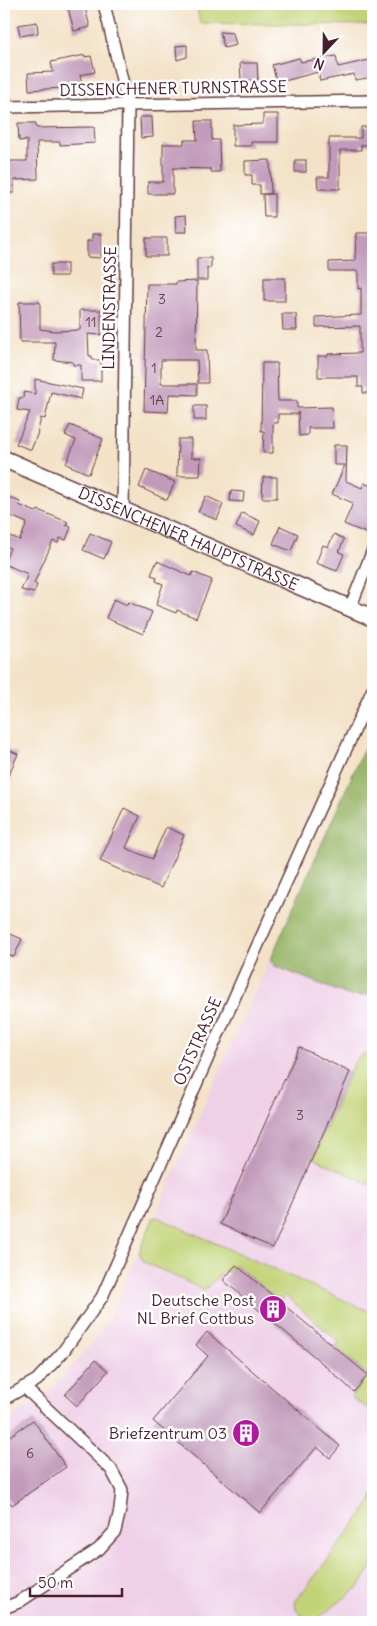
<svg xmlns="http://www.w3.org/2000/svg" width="377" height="1626" viewBox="0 0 377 1626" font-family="Delius,sans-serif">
<rect width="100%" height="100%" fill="#fff"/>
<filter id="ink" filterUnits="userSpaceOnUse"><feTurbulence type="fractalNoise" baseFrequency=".02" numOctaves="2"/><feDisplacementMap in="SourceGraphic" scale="10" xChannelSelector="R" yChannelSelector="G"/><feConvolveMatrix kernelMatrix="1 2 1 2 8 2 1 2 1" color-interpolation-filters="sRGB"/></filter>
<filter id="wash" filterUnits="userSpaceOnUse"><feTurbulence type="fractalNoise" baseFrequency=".0096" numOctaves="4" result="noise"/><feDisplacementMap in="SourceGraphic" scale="20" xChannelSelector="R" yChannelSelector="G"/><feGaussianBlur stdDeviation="1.12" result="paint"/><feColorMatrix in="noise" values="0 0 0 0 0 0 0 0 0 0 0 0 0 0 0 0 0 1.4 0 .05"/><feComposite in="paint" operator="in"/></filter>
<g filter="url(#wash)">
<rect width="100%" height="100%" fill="#f3e2c7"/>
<!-- built -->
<polygon fill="#efd0e7" points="373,733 373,1622 4,1622 4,1420 16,1414 51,1390 90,1346 110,1316 362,753"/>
<!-- green -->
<g fill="#c1d376" stroke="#867950">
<polygon points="196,4 373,4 373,25 200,23"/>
<polygon points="364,1054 373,1057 373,1186 313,1158 350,1072 356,1060"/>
<polygon points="154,1217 159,1218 373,1313 373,1391 367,1408 351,1397 368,1375 336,1347 339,1342 285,1295 280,1302 236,1265 229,1273 225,1270 204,1290 144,1262 139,1252"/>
<polygon points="373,1495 373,1565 359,1587 316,1620 306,1619 296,1610 295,1602 368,1507"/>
</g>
<!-- forest -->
<polygon fill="#98b567" stroke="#716a49" points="373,733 373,994 350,996 275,966 270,960 362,753"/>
<g id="blocks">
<!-- building -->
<g fill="#c29bbb">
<polygon points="67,4 84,4 90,27 74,31"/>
<polygon points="37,22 38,33 20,36 18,25"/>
<polygon points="220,32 233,33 236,45 224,48"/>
<polygon points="187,45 187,57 177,60 176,46"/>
<polygon points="85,55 85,57 91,56 95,72 80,75 82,84 64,88 29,90 28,73 53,72 51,62"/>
<polygon points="336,56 338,67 369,60 373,77 355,80 354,74 320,81 318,72 277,83 272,65 299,58 301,62"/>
<polygon points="240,63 257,63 258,80 241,80"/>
<polygon points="263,114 278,114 278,142 251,142 251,146 233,146 233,125 263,124"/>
<polygon points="140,117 152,117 153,137 141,138"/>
<polygon points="196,121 212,121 212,140 219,140 220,172 211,172 211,169 173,168 173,194 148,194 148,182 163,182 163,144 184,144 184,140 197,140"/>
<polygon points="18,123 36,123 36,128 94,127 95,143 60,145 60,142 37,142 38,179 14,180 14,193 4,193 5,161 27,161 27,140 19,141"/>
<polygon points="361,127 373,127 373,145 361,145 361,150 340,150 340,189 318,189 317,177 329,177 329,138 361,138"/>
<polygon points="270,160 271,194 260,194 260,185 252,185 252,175 245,175 245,161"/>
<rect x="295" y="160" width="11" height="12"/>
<polygon points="263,194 274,194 274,217 264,217"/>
<polygon points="186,215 187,232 176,232 175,216"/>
<polygon points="356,233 373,233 373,393 363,393 363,387 358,387 358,377 318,377 318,356 328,356 328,354 360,353 360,326 316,327 316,317 361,315 361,288 358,289 358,271 329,271 329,262 355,261"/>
<polygon points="92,234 101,234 101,258 87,257 87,241 92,241"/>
<rect x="146" y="238" width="21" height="18"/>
<polygon points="197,258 211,258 211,268 207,268 207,280 197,280"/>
<rect x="51" y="264" width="16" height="12"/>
<rect x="264" y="278" width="21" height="23"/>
<polygon points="197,281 196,350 207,350 208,383 198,383 197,360 161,360 161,384 197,384 197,395 169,394 168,412 144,411 147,284 176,284 176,282"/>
<polygon points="19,302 40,302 40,329 55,331 80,330 80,310 101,310 101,335 88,334 89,356 92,356 92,360 101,360 101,381 81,381 81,365 73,365 73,362 54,360 55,342 20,342"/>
<polygon points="282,314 296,314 297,330 283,330"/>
<polygon points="262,363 277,363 278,401 297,401 297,408 332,407 333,428 308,428 308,435 299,436 298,412 298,414 278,414 278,423 273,423 273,453 263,453 264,431 261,431"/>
<polygon points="35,379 83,389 81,399 51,392 45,419 41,418 37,435 31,450 16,444 30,412 17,410 19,398 23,398 24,392 35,394"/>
<rect x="194" y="406" width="12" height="14"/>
<polygon points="70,425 103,439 89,474 66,464 76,440 65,435"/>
<polygon points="178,439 191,439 191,458 201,458 200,476 177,476"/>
<polygon points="334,445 347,445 346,481 362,488 364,483 373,487 373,508 368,522 372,523 368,534 344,524 353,503 332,494 345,465 334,465"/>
<polygon points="146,470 175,482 167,500 139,487"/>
<polygon points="263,477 277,477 277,498 262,498"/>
<polygon points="231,491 244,492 243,502 230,501"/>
<polygon points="4,495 20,502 19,505 36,512 38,510 68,522 66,525 71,527 66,540 60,538 58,543 53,541 34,583 37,585 34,593 21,590 28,574 4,564 10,548 4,545 4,534 20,540 27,523 4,513"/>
<polygon points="206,496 223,504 217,520 198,512"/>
<polygon points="242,513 260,521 254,535 236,527"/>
<polygon points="280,526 298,534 291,551 273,544"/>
<polygon points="90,533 111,542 104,559 83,550"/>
<polygon points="334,534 344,539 339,552 344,554 337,571 316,563 323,545 328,547"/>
<polygon points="157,561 191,576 193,572 212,580 196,618 177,610 176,613 156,605 163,584 156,581 157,577 151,575"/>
<polygon points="114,599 127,605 128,602 152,612 143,634 106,618"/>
<polygon points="4,748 18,754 4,785"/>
<polygon points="124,808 140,816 126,848 152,859 166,827 184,835 161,888 100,861"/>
<polygon points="4,931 22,939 14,957 4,953"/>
<polygon points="299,1047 350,1072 273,1248 220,1224"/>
<polygon points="236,1265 368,1375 354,1392 322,1363 223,1280"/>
<polygon points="207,1332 340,1446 330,1458 317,1447 260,1513 153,1421 208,1356 196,1345"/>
<polygon points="95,1360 108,1371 77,1406 65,1395"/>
<polygon points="33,1420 66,1467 12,1505 4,1494 4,1440"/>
</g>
</g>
</g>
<g filter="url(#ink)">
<use href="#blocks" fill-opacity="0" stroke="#633c42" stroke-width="1"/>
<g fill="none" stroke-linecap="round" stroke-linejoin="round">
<!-- minor casing -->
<g stroke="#633c42" stroke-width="14">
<g id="minor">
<polyline points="104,4 128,105 123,511"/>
<polyline points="4,107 373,101"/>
<polyline points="350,608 373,550"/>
<polyline points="4,1399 37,1380 62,1353 102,1297 247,969 373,689"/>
<polyline points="4,1608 19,1602 99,1549 115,1531 120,1510 122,1490 111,1469 24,1387"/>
</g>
</g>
<!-- secondary casing -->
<g stroke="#633c42" stroke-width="19">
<g id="secondary">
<path id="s1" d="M 4,459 L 373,618"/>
</g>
</g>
<!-- minor -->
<use href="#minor" stroke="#fff" stroke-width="11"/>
<!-- secondary -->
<use href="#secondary" stroke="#fff" stroke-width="16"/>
</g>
</g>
<!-- icons -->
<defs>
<g id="building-disc" transform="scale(1.4375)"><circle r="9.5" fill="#b5179e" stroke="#fff"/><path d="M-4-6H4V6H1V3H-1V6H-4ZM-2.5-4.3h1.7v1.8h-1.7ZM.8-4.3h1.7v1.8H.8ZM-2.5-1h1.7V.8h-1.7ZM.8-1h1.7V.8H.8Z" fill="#fff"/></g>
</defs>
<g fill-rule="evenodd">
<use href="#building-disc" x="273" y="1309"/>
<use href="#building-disc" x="246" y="1433"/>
</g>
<g text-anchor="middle" stroke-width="5" stroke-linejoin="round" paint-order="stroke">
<!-- number labels -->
<g font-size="14" fill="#683e4f">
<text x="162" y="304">3</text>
<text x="91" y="327">11</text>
<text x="159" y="337">2</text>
<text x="154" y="373">1</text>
<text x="157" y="405">1A</text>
<text x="300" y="1120">3</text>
<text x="30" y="1458">6</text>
</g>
<!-- street labels -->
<g font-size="16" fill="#4a1f2b" stroke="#fff">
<text transform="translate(173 88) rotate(-1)" y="6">DISSENCHENER TURNSTRASSE</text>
<text transform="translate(109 308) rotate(-89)" y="6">LINDENSTRASSE</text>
<text dy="6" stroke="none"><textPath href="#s1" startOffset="201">DISSENCHENER HAUPTSTRASSE</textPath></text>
<text transform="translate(197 1041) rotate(-66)" y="6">OSTSTRASSE</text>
</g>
<!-- poi labels -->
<g font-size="16" fill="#4a1f2b" stroke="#fff" text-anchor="end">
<text x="254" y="1306">Deutsche Post<tspan x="254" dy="18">NL Brief Cottbus</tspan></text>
<text x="227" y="1439">Briefzentrum 03</text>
</g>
</g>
<!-- margin -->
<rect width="377" height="1626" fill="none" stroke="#fff" stroke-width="20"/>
<!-- north arrow -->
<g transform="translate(324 52) rotate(202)" stroke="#ffffff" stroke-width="4" paint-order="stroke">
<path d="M0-4L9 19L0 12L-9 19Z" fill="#4a1f2b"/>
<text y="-8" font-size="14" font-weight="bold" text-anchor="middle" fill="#4a1f2b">N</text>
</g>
<!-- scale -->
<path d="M30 1588v8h92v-8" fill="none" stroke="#4a1f2b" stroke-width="2.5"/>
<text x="38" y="1588" font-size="15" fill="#4a1f2b" stroke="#ffffff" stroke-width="4" paint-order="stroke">50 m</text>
</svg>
